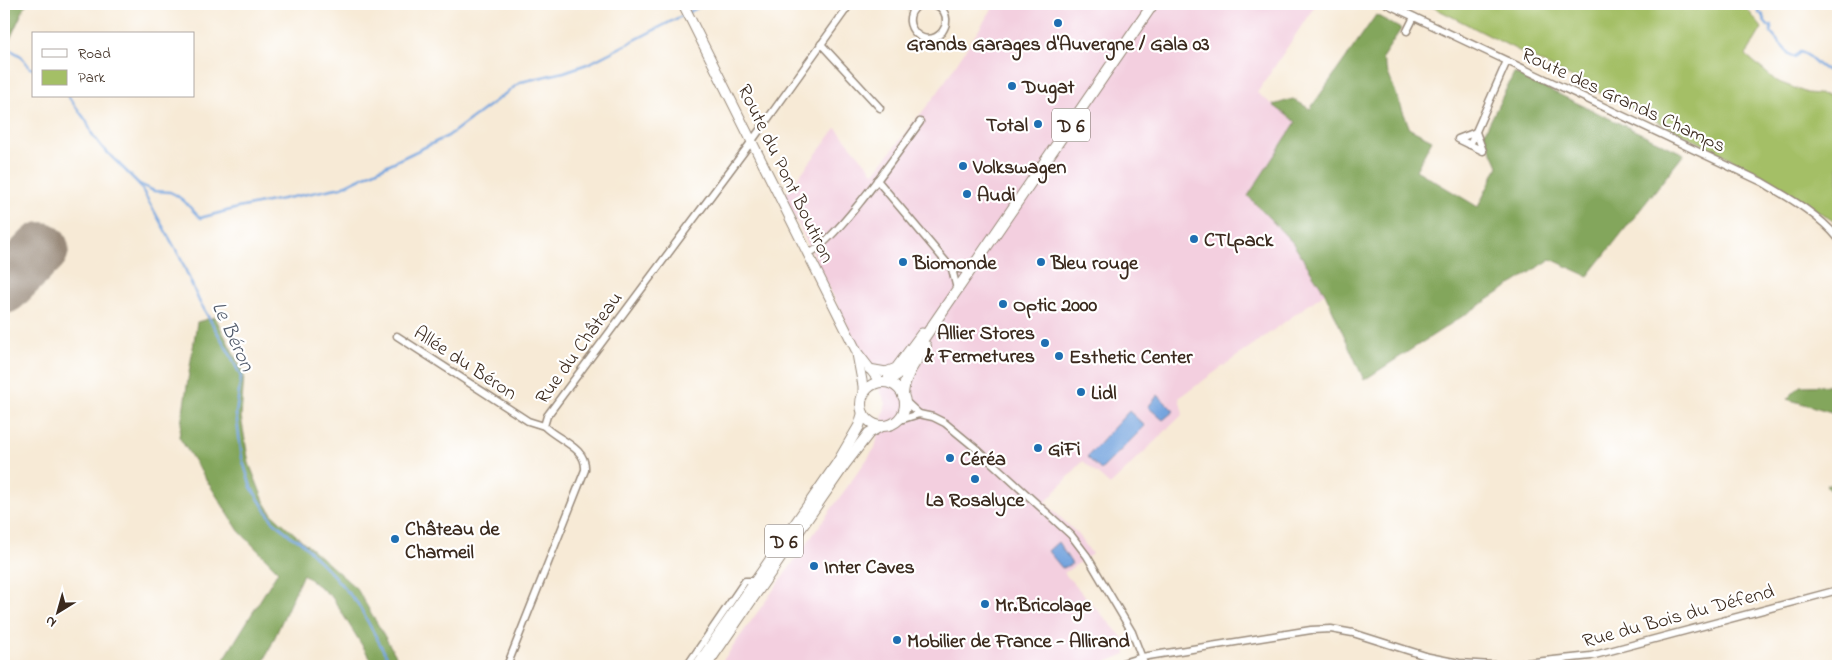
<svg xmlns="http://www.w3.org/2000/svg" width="1842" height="670" viewBox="0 0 1842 670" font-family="'Indie Flower',sans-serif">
<rect width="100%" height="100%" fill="#fff"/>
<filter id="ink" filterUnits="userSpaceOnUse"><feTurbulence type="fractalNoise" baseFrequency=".02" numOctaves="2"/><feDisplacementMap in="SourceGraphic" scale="10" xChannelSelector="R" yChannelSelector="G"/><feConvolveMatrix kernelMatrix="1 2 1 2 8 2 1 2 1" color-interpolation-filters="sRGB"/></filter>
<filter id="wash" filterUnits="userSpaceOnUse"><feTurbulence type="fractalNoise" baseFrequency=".0096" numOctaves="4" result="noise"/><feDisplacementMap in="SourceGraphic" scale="20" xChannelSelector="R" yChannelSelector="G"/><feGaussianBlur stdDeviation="1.12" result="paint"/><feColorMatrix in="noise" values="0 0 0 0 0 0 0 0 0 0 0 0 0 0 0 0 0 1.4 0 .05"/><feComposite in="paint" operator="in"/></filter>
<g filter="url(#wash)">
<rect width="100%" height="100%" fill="#f7ead6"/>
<!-- built -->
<polygon fill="#f3cfdf" points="990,4 1316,4 1257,93 1296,122 1248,196 1292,242 1325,293 1179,398 1183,414 1110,485 1083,461 1045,503 1078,534 1092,554 1064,573 1123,638 1126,654 1096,666 719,666 875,448 886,403 784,196 836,128 874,173 938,92 994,6"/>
<!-- green -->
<polygon fill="#a4bf66" stroke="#707442" points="1427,4 1743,4 1762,28 1746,55 1776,81 1807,93 1838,96 1838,224 1757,172"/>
<!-- forest -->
<g fill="#83a65b" stroke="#5f683c">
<polygon points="4,4 26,4 4,52"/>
<polygon points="1376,15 1401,29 1382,58 1410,129 1432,140 1416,170 1478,207 1498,166 1484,134 1514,73 1684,154 1588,276 1551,259 1364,380 1325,293 1292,242 1248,196 1296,122 1273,105 1293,99 1310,109"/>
<polygon points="215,317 244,374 241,417 249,463 264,501 272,514 357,589 402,666 375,666 332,597 303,574 262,666 220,666 278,571 239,531 179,437 197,322"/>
<polygon points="1838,385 1838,414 1787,399 1800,386"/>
<polygon points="1838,481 1838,501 1826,485"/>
</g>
<!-- water -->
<g fill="#74a4de" stroke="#58677e">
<polygon points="1158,395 1174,411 1163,420 1148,407"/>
<polygon points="1129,411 1145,426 1101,470 1087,457"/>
<polygon points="1058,542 1072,564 1062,568 1048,551"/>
</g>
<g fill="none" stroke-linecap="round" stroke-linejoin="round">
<!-- stream -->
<g stroke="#74a4de" stroke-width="2.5">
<polyline points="1744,4 1748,7 1756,6 1758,4"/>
<path d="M 1762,4 L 1761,8 L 1758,10 L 1759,13 L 1762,14 L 1765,19 L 1764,21 L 1768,26 L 1772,25 L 1770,32 L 1789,54 L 1795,57 L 1800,52 C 1818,57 1813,70 1838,72"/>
<polyline points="4,46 21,56 30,68 34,69"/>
<polyline points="68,96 87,122 92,134 102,147 139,184 180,257 199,301 230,354 241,377 236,414 242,458 251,487 272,520 293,538 299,540 333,575 358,604 392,666"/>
<polyline points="139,184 154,191 170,192 176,195 184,201 200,218 238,208 342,187 448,136 521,82 564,72 590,63 705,4"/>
</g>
<!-- runway -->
<polyline stroke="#998a7a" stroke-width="54" points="4,287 42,249"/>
</g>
</g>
<g filter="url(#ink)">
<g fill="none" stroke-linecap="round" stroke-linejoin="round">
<!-- minor casing -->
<g stroke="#998a7a" stroke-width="9">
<g id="minor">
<polyline points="905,4 913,10"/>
<path d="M 921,4 C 894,17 922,54 942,32 C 944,29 946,26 946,22 C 947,13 941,7 934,4"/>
<path d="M 1387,4 L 1762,182 C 1789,198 1817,213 1838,238"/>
<polyline points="1407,31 1414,17"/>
<polyline points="821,44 880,108"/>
<polygon points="1476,132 1483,151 1458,139"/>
<polyline points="1470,145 1507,61"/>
<polyline points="877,180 952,269 957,289"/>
<path d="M 807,254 C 833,246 901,148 920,122"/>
<polyline points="952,269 971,269"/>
<polyline points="397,336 528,421 544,426"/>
<polyline points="905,401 919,414"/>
<polyline points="897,421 919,414 933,417 945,423 979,451 1071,535 1087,556 1132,632 1145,666"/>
<path d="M 507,666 L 585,470 C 587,447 557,440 544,426 L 547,416 L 749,145 L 850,4"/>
<polyline points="687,666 745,581 758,581"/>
<polyline points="1113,666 1142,657 1311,630 1331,629 1353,633 1429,657 1459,663 1493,665 1516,664 1591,656 1838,590"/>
</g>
</g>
<!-- secondary casing -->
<g stroke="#998a7a" stroke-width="11">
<g id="secondary">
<polyline points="683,4 857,352 880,382"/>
<polyline points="857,354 863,386 863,396"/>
<polyline points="869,369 886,372 896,368 922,333"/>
</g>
</g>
<!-- primary casing -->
<g stroke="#998a7a" stroke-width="12">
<g id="primary">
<polyline points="886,382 900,373 1153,4"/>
<circle cx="883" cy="404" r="22"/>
<path d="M 903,396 C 903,377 916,361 926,346"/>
<polyline points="697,666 838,462 859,426 863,413"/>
<polyline points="706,666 845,464 869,433 881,426"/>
</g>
</g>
<!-- minor -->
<use href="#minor" stroke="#fff" stroke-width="6"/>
<!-- secondary -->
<use href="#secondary" stroke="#fff" stroke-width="9"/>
<!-- primary -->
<use href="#primary" stroke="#fff" stroke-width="10"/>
</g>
</g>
<!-- markers -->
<g fill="#1f6fb2" stroke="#fff" stroke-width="2">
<circle cx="1058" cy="23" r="5"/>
<circle cx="1012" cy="86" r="5"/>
<circle cx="1038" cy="124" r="5"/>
<circle cx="963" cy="166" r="5"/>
<circle cx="967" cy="194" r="5"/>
<circle cx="1194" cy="239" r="5"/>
<circle cx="903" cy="262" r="5"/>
<circle cx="1041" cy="262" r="5"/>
<circle cx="1003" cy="304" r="5"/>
<circle cx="1045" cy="343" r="5"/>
<circle cx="1059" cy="356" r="5"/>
<circle cx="1081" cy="392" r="5"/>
<circle cx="1038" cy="448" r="5"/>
<circle cx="950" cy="458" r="5"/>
<circle cx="975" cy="479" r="5"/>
<circle cx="395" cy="539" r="5"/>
<circle cx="814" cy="566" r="5"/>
<circle cx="985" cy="604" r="5"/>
<circle cx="897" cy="640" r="5"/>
</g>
<g text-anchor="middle" stroke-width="4.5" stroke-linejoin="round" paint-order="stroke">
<!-- shield labels -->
<g fill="#fff" stroke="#766a62" stroke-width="1">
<rect x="1052" y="108.5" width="38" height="33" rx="4"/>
<rect x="765" y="524.5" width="38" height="33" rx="4"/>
</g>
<g font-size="19" font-weight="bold" fill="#3b2a1e">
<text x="1071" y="132">D 6</text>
<text x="784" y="548">D 6</text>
</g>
<!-- poi labels -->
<g font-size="20" font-weight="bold" fill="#3b2a1e" stroke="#fff" text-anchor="start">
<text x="1058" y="50" text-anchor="middle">Grands Garages d'Auvergne / Gala 03</text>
<text x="1022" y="93">Dugat</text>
<text x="1028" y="131" text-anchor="end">Total</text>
<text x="973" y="173">Volkswagen</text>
<text x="977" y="201">Audi</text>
<text x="1204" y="246">CTLpack</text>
<text x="913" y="269">Biomonde</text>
<text x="1051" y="269">Bleu rouge</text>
<text x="1013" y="311">Optic 2000</text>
<text x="1035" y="339" text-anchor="end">Allier Stores<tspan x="1035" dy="23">&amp; Fermetures</tspan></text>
<text x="1069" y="363">Esthetic Center</text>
<text x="1091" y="399">Lidl</text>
<text x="1048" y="455">GiFi</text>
<text x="960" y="465">Céréa</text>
<text x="975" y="506" text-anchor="middle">La Rosalyce</text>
<text x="405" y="535">Château de<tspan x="405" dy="23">Charmeil</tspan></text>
<text x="824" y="573">Inter Caves</text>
<text x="995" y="611">Mr.Bricolage</text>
<text x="907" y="647">Mobilier de France - Allirand</text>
</g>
<!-- street labels -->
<g font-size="20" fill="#3b2a1e" stroke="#fff">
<text transform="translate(1624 99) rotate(25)" y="7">Route des Grands Champs</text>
<text transform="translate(787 173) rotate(64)" y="7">Route du Pont Boutiron</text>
<text transform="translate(578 347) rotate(-54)" y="7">Rue du Château</text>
<text transform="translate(466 362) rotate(33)" y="7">Allée du Béron</text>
<text transform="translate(1678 615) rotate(-15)" y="7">Rue du Bois du Défend</text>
</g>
<!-- water labels -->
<g font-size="21" font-style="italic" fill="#525b6b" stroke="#fff">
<text transform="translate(234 336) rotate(65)" y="7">Le Béron</text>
</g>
</g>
<!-- margin -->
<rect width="1842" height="670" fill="none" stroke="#fff" stroke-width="20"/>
<!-- legend -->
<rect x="32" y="32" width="162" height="65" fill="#ffffff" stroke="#b1aaa5"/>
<rect x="42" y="49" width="25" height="8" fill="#ffffff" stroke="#b1aaa5"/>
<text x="78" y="58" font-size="15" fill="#3b2a1e">Road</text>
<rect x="42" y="70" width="25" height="15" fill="#a4bf66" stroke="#b1aaa5"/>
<text x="78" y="82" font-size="15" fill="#3b2a1e">Park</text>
<!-- north arrow -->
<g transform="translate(58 612) rotate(217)" stroke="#ffffff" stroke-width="4" paint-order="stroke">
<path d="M0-4L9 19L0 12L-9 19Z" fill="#3b2a1e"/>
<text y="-8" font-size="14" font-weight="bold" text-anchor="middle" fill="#3b2a1e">N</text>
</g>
</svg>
